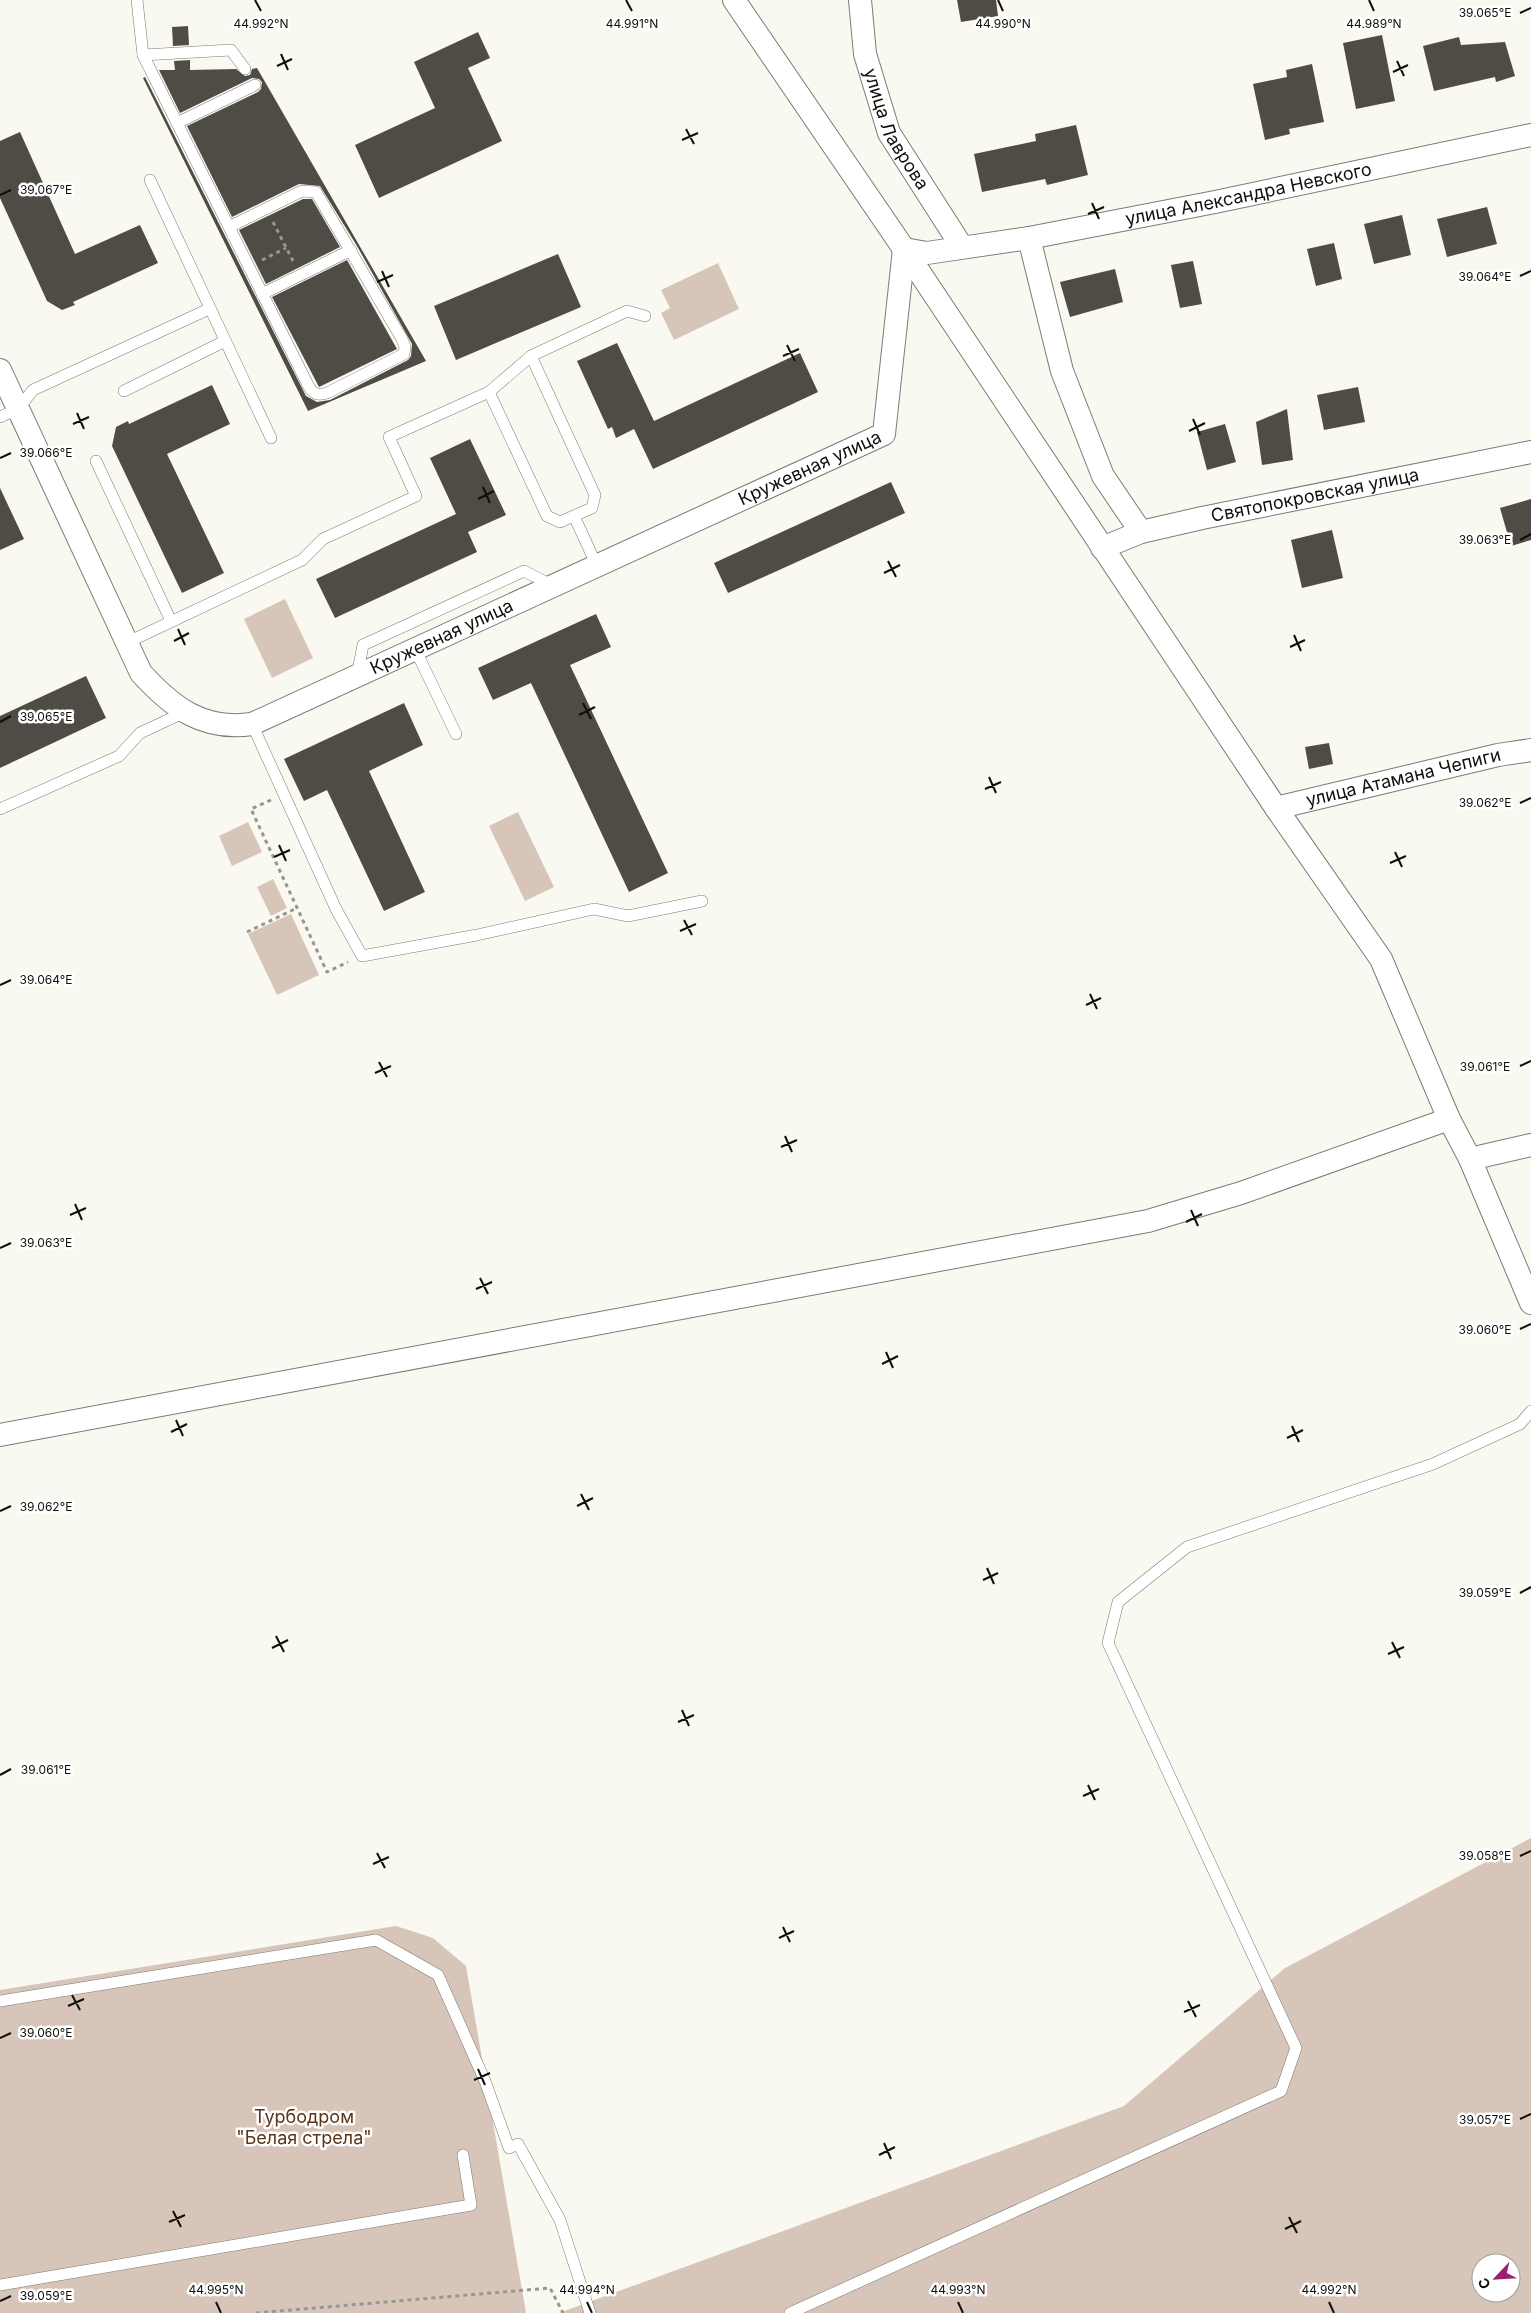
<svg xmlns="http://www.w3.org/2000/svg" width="1531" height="2313" viewBox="0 0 1531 2313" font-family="Inter,sans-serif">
<rect width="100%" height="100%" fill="#faf9f1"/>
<!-- green -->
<g fill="#d8c5b9" fill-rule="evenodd">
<polygon points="718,263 739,309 674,340 661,313 670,308 661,290"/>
<polygon points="285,599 313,658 272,678 244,619"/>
<polygon points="518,812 554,887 525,901 489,826"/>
<polygon points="248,822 262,852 232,866 219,836"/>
<polygon points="273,879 287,908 271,916 257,887"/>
<polygon points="291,914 319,975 277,995 248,934"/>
<path d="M 1531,1838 L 1531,2313 L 559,2313 L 1124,2106 L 1285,1968 ZM 1481,2263 L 1511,2263 L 1511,2293 L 1481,2293 Z"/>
<polygon points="396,1926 433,1938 466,1966 526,2313 0,2313 0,1990"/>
</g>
<!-- building -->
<g fill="#4f4c46">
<polygon points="957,0 996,0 998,16 961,22"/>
<polygon points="188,26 189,45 173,46 172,27"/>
<polygon points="478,32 490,58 468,68 502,141 379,198 355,145 435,108 414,62"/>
<polygon points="1382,35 1395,101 1356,109 1343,43"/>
<polygon points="1459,37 1461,45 1505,42 1515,76 1496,82 1495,77 1434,91 1423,46"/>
<polygon points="190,60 190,70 236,69 245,76 250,75 252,69 257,68 426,361 308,411 143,78 145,77 306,396 317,402 330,400 408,360 411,356 412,344 357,246 320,186 299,184 232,217 187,126 258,92 261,89 262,82 259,79 252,78 180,113 159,70 175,70 174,61"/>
<polygon points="1312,64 1324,122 1289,129 1290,134 1265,140 1253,84 1287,77 1286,70"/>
<polygon points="1076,125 1088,175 1047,185 1045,179 982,192 974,154 1036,141 1035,134"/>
<polygon points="20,132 75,254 140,225 158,263 73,302 75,305 62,310 47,301 0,198 0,141"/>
<polygon points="303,199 312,199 340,247 266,284 239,230"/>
<polygon points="1487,207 1497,244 1447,257 1437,219"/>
<polygon points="1402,215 1411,255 1374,264 1364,224"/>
<polygon points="1334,243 1342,279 1316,286 1307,249"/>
<polygon points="558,254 581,307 456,360 434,306"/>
<polygon points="347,260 397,349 319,387 272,297"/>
<polygon points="1193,261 1202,304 1180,308 1171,265"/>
<polygon points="1115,269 1123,302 1070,317 1060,282"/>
<polygon points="617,343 654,421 800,353 818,392 653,469 634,429 616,438 612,427 608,429 577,361"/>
<polygon points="212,385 230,424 167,454 224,573 182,593 112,446 116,427 128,421 129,424"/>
<polygon points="1358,387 1365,422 1324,430 1317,395"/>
<polygon points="1287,409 1293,460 1262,465 1256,422"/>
<polygon points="1225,424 1236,462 1207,470 1197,432"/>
<polygon points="470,439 506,515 468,532 477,552 335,618 316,579 456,514 430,458"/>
<polygon points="891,482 905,513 728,593 714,563"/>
<polygon points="0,488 24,539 0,550"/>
<polygon points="1531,499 1531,540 1511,546 1500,508"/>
<polygon points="1332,530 1343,578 1302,588 1291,540"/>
<polygon points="596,614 611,647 570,665 668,873 629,892 531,683 493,700 478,668"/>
<polygon points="86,676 106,718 0,768 0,716"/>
<polygon points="404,703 423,745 369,771 425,892 384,911 327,790 304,801 284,759"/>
<polygon points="1329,743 1333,764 1309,769 1305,747"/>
</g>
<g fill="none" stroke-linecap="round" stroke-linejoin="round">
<!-- lane casing -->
<g stroke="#7c7b74" stroke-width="12">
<g id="lane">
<path d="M 137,0 L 143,55 L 308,385 C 313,394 317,396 327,393 L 404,354 L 405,347 L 402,339 L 316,192 L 302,191 L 229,227"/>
<polyline points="143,55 231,50 245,69"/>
<polyline points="177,123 255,85"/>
<polyline points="150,180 271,438"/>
<polyline points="262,294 351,250"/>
<polyline points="124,391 225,341"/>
<polyline points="489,392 547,516 560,522 592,508 595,495 531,356"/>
<polyline points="0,417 18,409 33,390 209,309"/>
<polyline points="96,461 171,621"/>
<polyline points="574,516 597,566"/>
<polyline points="126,643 302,560 323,539 416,496 389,437 489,392 531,356 627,311 645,316"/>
<polyline points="415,649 456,734"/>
<polyline points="357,676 363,645 524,571 553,586"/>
<polyline points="252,724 336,909 362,956 477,935 594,909 628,916 702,901"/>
<polyline points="0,809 119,756 140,733 185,712"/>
<polyline points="0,2001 376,1940 438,1975 485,2081 509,2148 518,2144 560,2220 590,2313"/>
<polyline points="0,2285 471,2205 463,2155"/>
<polyline points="790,2313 1281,2091 1296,2048 1108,1643 1118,1602 1187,1547 1433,1464 1520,1424 1531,1411"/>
</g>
</g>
<!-- street casing -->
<g stroke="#7c7b74" stroke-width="24">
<g id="street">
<polyline points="734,0 904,249 1276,808 1381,959 1449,1119 1470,1159 1531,1303"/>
<path id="s1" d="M 860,0 L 865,54 L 889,133 L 962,247"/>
<polyline points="1029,238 1062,371 1103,476 1141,532"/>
<path id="s2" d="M 0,370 L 141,673 C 173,708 203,731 252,724 L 884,434 L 904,249 L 927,253 L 1029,238 L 1215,202 L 1531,135"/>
<path id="s3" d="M 1102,548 L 1141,532 L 1202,518 L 1531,452"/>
<path id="s4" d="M 1276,808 L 1498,755 L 1531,750"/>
<polyline points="1470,1159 1531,1145"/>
<polyline points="0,1435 1148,1221 1241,1193 1449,1119"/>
</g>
</g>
<!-- path -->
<g stroke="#979690" stroke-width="3" stroke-dasharray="4 4" stroke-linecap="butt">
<polyline points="273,222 293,261"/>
<polyline points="262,260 286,248"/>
<polyline points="271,800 251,809 327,972 348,962"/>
<polyline points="247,932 297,908"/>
<polyline points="256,2313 550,2288 563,2313"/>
</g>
<!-- lane -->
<use href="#lane" stroke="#fff" stroke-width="11"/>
<!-- street -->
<use href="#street" stroke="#fff" stroke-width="22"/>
</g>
<!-- ticks -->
<path fill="none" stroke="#0e0e0b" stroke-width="2" d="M 255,0 L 261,11M 626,0 L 632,11M 998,0 L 1003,11M 1369,0 L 1374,11M 1520,13 L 1531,8M 281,54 L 288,70M 1397,61 L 1404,76M 277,66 L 292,59M 1393,72 L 1408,65M 686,129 L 694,144M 682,140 L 698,133M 0,195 L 11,190M 1092,203 L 1099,219M 1088,214 L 1104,207M 382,271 L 389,287M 1520,276 L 1531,271M 377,282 L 393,275M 787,345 L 795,361M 783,356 L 799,349M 77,413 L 84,429M 1193,419 L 1200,435M 73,424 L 89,417M 1189,431 L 1205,423M 0,458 L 11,453M 483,487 L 490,503M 478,499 L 494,491M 1520,540 L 1531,534M 888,561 L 896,577M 884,573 L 900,565M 178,629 L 185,645M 1294,635 L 1301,651M 174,641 L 189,633M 1290,647 L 1305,640M 583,703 L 591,719M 579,715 L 595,707M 0,722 L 11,716M 989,777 L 996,793M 985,789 L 1001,782M 1520,803 L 1531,798M 279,845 L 286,861M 1395,852 L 1402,867M 274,857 L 290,850M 1390,863 L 1406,856M 684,920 L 692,935M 680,931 L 696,924M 0,985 L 11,980M 1090,994 L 1097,1009M 1086,1005 L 1101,998M 379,1062 L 387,1077M 1520,1066 L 1531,1061M 375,1073 L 391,1066M 785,1136 L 792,1152M 781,1147 L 797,1140M 75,1204 L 82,1220M 1191,1210 L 1198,1226M 70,1215 L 86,1208M 1186,1222 L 1202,1214M 0,1248 L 11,1243M 480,1278 L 488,1294M 476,1289 L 492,1282M 1520,1329 L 1531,1324M 886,1352 L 893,1368M 882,1364 L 898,1356M 176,1420 L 183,1436M 1292,1426 L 1299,1442M 171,1432 L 187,1424M 1287,1438 L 1303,1430M 581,1494 L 589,1510M 577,1506 L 593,1498M 0,1511 L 11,1506M 987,1568 L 994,1584M 983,1580 L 998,1573M 1520,1593 L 1531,1587M 276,1636 L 284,1652M 1392,1642 L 1400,1658M 272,1648 L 288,1640M 1388,1654 L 1404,1647M 682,1710 L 689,1726M 678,1722 L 694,1715M 0,1775 L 11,1769M 1088,1785 L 1095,1800M 1083,1796 L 1099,1789M 377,1853 L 385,1868M 1520,1856 L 1531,1851M 373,1864 L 389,1857M 783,1927 L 790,1942M 779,1938 L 794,1931M 72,1995 L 80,2010M 1188,2001 L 1196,2017M 68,2006 L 84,1999M 1184,2012 L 1200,2005M 0,2038 L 11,2033M 478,2069 L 485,2085M 474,2080 L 490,2073M 1520,2119 L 1531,2114M 884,2143 L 891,2159M 879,2155 L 895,2147M 173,2211 L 181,2227M 1289,2217 L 1297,2233M 169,2222 L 185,2215M 1285,2229 L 1301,2221M 0,2301 L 11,2296M 216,2302 L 221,2313M 587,2302 L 592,2313M 958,2302 L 963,2313M 1329,2302 L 1334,2313"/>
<g text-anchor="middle" stroke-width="5" stroke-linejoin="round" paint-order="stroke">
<!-- street labels -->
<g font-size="18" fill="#0e0e0b" stroke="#fff">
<text dy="6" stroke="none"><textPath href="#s1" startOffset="136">улица Лаврова</textPath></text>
<text dy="6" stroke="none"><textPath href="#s2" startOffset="1694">улица Александра Невского</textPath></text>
<text dy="6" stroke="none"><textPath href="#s2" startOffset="1076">Кружевная улица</textPath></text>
<text dy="6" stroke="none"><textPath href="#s3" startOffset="220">Святопокровская улица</textPath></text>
<text dy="6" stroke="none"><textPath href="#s2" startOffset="671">Кружевная улица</textPath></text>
<text dy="6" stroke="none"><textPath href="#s4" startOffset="131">улица Атамана Чепиги</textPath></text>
</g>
<!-- park labels -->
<g font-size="18" fill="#5c3518" stroke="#fff">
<text x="304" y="2123">Турбодром<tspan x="304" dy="21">"Белая стрела"</tspan></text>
</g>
</g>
<g font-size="12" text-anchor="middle" fill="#0e0e0b" stroke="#fff" stroke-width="5" stroke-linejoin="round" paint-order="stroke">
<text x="1485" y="17">39.065°E</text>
<text x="261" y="28">44.992°N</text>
<text x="1003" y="28">44.990°N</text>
<text x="632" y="28">44.991°N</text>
<text x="1374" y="28">44.989°N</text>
<text x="46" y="194">39.067°E</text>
<text x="1485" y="281">39.064°E</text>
<text x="46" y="457">39.066°E</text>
<text x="1485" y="544">39.063°E</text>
<text x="46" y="721">39.065°E</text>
<text x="1485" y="807">39.062°E</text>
<text x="46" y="984">39.064°E</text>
<text x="1485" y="1071">39.061°E</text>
<text x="46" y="1247">39.063°E</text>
<text x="1485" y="1334">39.060°E</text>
<text x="46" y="1511">39.062°E</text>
<text x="1485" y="1597">39.059°E</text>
<text x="46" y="1774">39.061°E</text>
<text x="1485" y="1860">39.058°E</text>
<text x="46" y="2037">39.060°E</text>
<text x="1485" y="2124">39.057°E</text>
<text x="216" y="2294">44.995°N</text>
<text x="587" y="2294">44.994°N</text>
<text x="958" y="2294">44.993°N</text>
<text x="1329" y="2294">44.992°N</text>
<text x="46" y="2300">39.059°E</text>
</g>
<!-- north arrow -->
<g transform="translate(1496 2278) rotate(245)"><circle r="24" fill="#ffffff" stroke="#9f9f9d"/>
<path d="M0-4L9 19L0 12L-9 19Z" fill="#9d1f74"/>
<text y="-8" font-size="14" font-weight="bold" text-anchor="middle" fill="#0e0e0b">С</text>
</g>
</svg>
